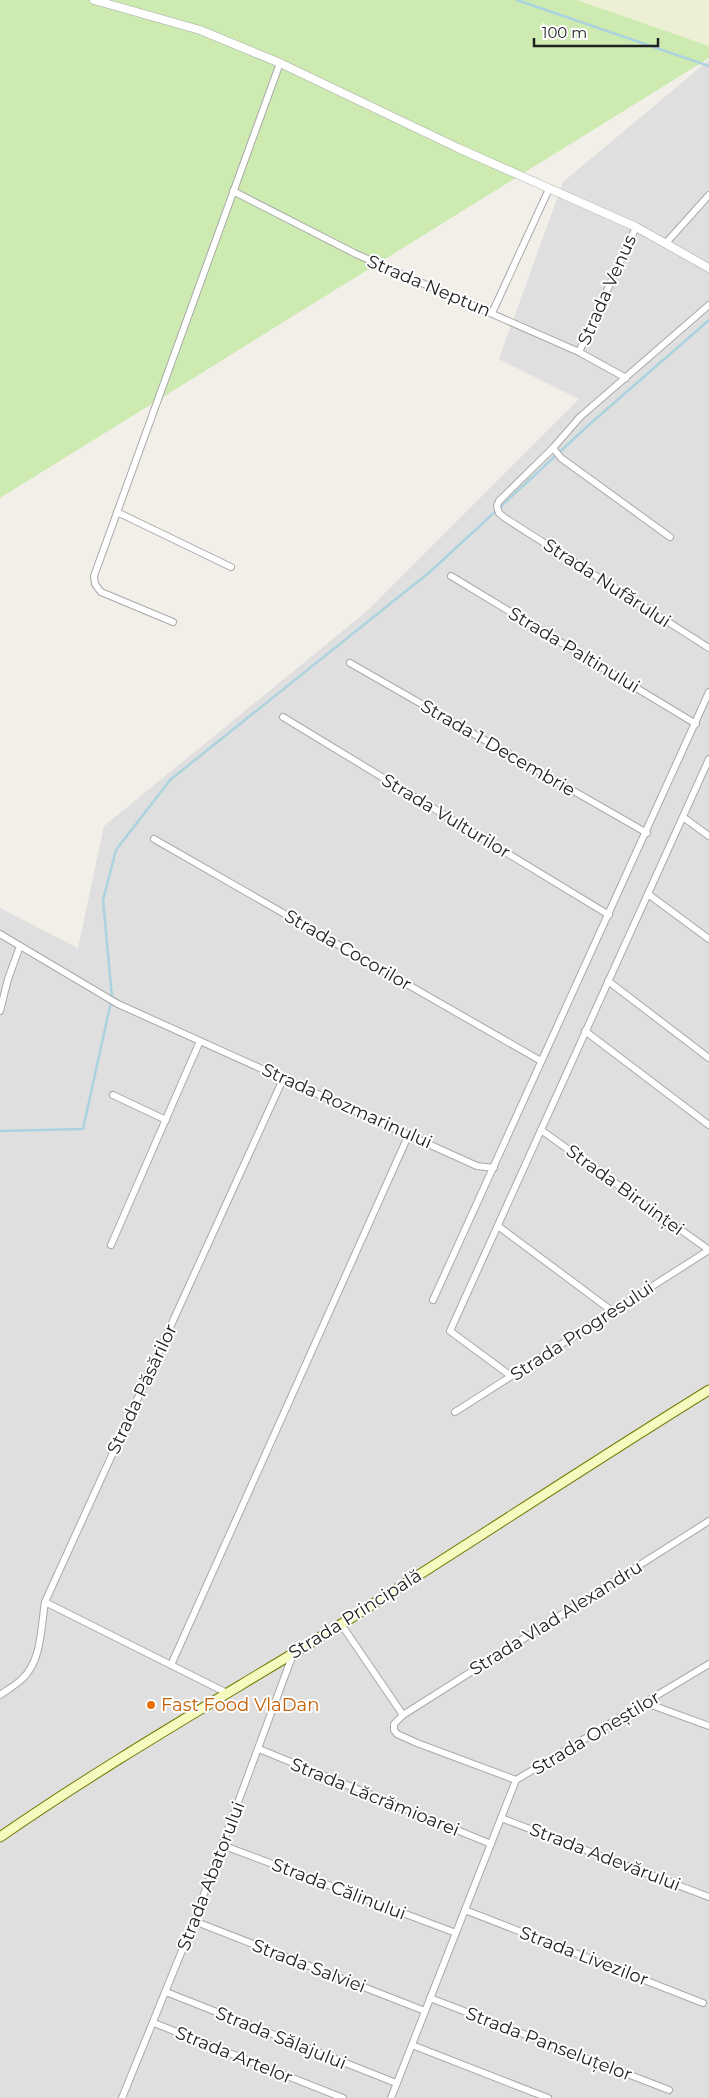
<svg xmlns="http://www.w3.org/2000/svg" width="709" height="2098" viewBox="0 0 709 2098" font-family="Montserrat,sans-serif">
<rect width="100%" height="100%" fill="#f2efe9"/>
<!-- residential -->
<polygon fill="#e0dfdf" points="709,60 709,2098 0,2098 0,908 78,948 104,826 367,611 579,399 499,359 563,182"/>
<!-- farmland -->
<polygon fill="#eef0d5" points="577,0 709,0 709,46"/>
<!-- grass -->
<polygon fill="#cdebb0" points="0,0 577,0 709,46 709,58 0,498"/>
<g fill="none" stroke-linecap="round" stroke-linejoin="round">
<!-- stream -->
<g stroke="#aad3df" stroke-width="2.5">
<polyline points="517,0 709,66"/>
<polyline points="0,1131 83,1129 112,997 103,900 116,850 170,780 431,571 591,423 709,320"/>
</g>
<!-- minor casing -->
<g stroke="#a9a9a9" stroke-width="8">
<g id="minor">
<polyline points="233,191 356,254 579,352 626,378"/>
<polyline points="666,243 709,195"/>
<polyline points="709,305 580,417 553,448 499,501 497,506 499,513 505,518 709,648"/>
<polyline points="492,313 549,189"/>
<polyline points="579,352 636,227"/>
<polyline points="553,448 561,458 670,537"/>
<polyline points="117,512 231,567"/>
<polyline points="451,576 696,724"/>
<polyline points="173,622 101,592 95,584 94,576 280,63"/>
<polyline points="350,663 647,833"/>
<polyline points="283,717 609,915"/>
<polyline points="683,817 709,836"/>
<polyline points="154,839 541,1061"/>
<polyline points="648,894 709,939"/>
<polyline points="0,934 118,1004 477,1166 494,1168"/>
<polyline points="608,981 709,1058"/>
<polyline points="0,1011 8,979 20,946"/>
<polyline points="585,1031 709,1125"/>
<polyline points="113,1095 166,1120"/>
<polyline points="498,1226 612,1311"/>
<polyline points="111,1245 200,1041"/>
<polyline points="433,1300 709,692"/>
<polyline points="511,1376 450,1331 709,759"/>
<polyline points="455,1412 709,1250 541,1130"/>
<polyline points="45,1602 227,1693"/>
<polyline points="341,1624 403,1715"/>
<polyline points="171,1665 409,1134"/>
<path d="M 0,1695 C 7,1690 16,1685 22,1679 C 42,1661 41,1626 45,1602 L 284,1077"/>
<polyline points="646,1703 709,1726"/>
<polyline points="259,1749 491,1844"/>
<polyline points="516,1780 417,1743 397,1734 394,1730 394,1724 403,1715 709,1521"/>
<polyline points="501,1818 709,1897"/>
<polyline points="222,1845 456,1933"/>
<polyline points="465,1910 703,2003"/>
<polyline points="194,1921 425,2011"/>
<polyline points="166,1992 396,2083"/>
<polyline points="430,1998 669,2090"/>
<polyline points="154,2023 343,2098"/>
<polyline points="412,2045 548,2098"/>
<polyline points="122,2098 194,1921 293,1654"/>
<polyline points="391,2098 516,1780 709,1664"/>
</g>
</g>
<!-- tertiary casing -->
<g stroke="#a9a9a9" stroke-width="9">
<polyline id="tertiary" points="94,0 200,30 280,63 458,148 636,227 709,268"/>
</g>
<!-- secondary casing -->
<g stroke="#707d05" stroke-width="11">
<path id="secondary" d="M 0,1837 C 111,1760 228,1694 343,1623 C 466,1546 586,1466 709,1390"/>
</g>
<!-- minor -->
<use href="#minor" stroke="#fff" stroke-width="6"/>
<!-- tertiary -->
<use href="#tertiary" stroke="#fff" stroke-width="8"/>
<!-- secondary -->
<use href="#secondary" stroke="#f7fabf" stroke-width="9"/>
</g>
<!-- markers -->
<circle fill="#e8710a" stroke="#fff" stroke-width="2" cx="151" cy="1705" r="5"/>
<g text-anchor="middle" stroke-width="4" stroke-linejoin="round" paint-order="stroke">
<!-- street labels -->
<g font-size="18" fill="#222" stroke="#fff">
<text transform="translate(429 286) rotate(23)" y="6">Strada Neptun</text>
<text transform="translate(607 290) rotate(-66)" y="6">Strada Venus</text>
<text transform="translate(607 583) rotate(33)" y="6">Strada Nufărului</text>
<text transform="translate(574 650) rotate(31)" y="6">Strada Paltinului</text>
<text transform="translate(498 748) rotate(30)" y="6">Strada 1 Decembrie</text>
<text transform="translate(446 816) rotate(31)" y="6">Strada Vulturilor</text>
<text transform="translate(348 950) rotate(30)" y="6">Strada Cocorilor</text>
<text transform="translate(347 1106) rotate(24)" y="6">Strada Rozmarinului</text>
<text transform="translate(625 1190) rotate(36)" y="6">Strada Biruinței</text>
<text transform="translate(582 1331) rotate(-33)" y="6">Strada Progresului</text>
<text transform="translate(142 1389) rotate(-65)" y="6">Strada Păsărilor</text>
<text transform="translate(355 1614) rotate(-32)" y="6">Strada Principală</text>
<text transform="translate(556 1618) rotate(-32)" y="6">Strada Vlad Alexandru</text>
<text transform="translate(596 1733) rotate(-31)" y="6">Strada Oneștilor</text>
<text transform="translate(375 1797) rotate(22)" y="6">Strada Lăcrămioarei</text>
<text transform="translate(605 1857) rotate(21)" y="6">Strada Adevărului</text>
<text transform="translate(211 1876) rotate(-69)" y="6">Strada Abatorului</text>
<text transform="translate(339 1889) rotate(21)" y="6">Strada Călinului</text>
<text transform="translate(584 1956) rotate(21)" y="6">Strada Livezilor</text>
<text transform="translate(309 1966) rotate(21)" y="6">Strada Salviei</text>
<text transform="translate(281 2038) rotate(22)" y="6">Strada Sălajului</text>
<text transform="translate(549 2044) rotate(21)" y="6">Strada Panseluțelor</text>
<text transform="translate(234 2055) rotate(22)" y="6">Strada Artelor</text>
</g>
<!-- food labels -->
<g font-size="18" fill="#c56008" stroke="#fff" text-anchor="start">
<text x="161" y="1711">Fast Food VlaDan</text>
</g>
</g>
<!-- scale -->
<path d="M534 38v8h124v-8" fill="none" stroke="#222222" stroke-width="2.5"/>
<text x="542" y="38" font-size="15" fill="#222222" stroke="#ffffff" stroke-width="4" paint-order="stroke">100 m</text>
</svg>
